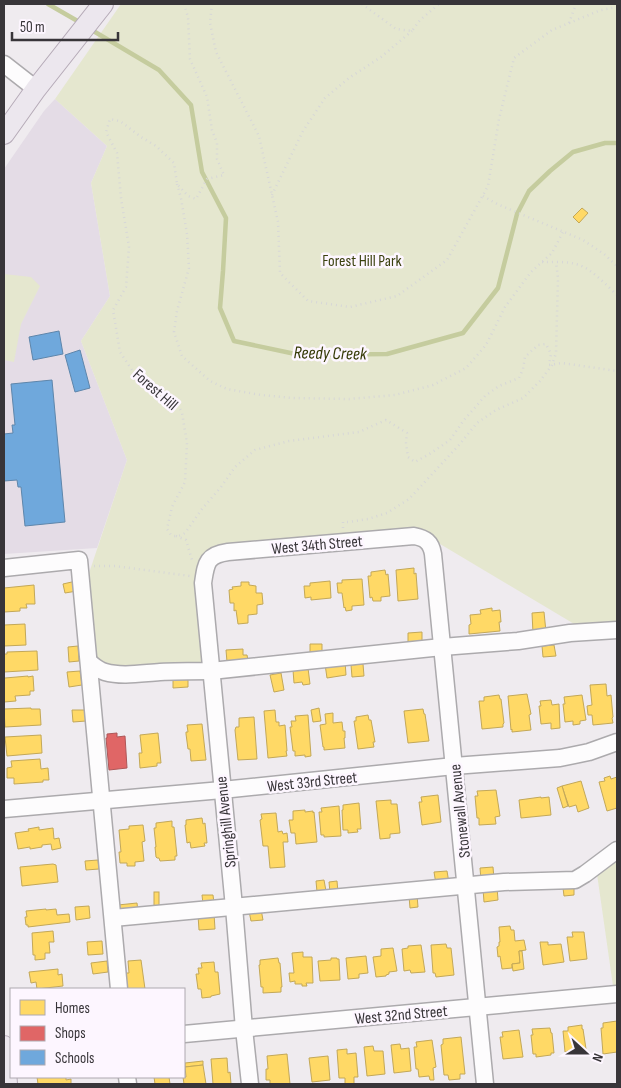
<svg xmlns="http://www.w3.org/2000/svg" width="621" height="1088" viewBox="0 0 621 1088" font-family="'Sofia Sans Condensed',sans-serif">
<rect width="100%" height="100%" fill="#efebef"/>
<!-- built -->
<polygon fill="#e4dce6" points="55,99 107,146 91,183 110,296 81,341 127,460 97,548 4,554 4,169 44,111"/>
<!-- green -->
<g fill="#e5e7cf">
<polygon points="121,4 617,4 617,629 591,634 425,535 210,560 210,670 88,673 84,588 127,460 81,341 110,296 91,183 107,146 55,99"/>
<polygon points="4,274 31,277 40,286 21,324 14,362 4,360"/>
<polygon points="617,850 617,993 614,993 596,867"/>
</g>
<!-- homes -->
<g fill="#ffd966" stroke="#c3a858">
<polygon points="582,208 588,213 579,223 573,217"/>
<polygon points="414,568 414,574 416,573 418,599 398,601 396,570"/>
<polygon points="385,570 386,575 388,574 390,596 381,597 381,601 373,601 372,597 370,598 368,576 371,576 371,572"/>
<polygon points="362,579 364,605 352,606 352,610 346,611 345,607 344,608 342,593 338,593 337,583 342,583 342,580"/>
<polygon points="76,581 77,591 65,593 63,584"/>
<polygon points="330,581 331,598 311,600 311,597 305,598 304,586 310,586 310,583"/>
<polygon points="241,582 249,582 249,585 256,586 256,593 262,593 263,604 257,605 257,614 248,615 248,623 238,624 236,610 234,611 234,603 230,603 229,590 233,589 232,587 241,586"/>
<polygon points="34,585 35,604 26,604 27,608 20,608 20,611 4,612 4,588"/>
<polygon points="492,608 492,611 500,610 501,622 499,622 500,631 469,634 469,625 471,624 470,615 481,614 480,610"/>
<polygon points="544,612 546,632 533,633 532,613"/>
<polygon points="25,624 26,645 4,646 4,625"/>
<polygon points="422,632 422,641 408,642 408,633"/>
<polygon points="310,644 322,644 322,652 310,653"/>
<polygon points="554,645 556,656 543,657 542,646"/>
<polygon points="78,646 79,661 69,662 68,647"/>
<polygon points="243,649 243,655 247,655 248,660 227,662 226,650"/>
<polygon points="37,651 38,670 4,672 4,654 7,654 7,652"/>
<polygon points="345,661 346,675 327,678 325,664"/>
<polygon points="363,664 364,676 352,677 351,665"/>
<polygon points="308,668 310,684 303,685 302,682 294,683 293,670"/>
<polygon points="80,671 82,685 69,687 67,672"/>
<polygon points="281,673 284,690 274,692 270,675"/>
<polygon points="28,676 28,677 33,676 34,691 30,691 30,695 15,696 16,701 4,702 4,679 5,678"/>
<polygon points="188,679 188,687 173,688 173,680"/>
<polygon points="606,684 607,696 611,695 613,717 612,718 613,723 593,725 592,715 588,715 587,706 592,705 590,685"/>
<polygon points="527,694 531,714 529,715 531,730 512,732 512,729 511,730 508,696"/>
<polygon points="499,695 500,699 501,699 504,723 503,724 503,727 482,729 479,701 484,701 484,697"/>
<polygon points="582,695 586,720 580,721 580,724 573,725 573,721 565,722 563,704 565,704 564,697"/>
<polygon points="551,700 552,705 559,704 560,728 551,729 551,723 541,724 539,706 541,706 540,701"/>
<polygon points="31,708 31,709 40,709 41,725 5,727 4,709"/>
<polygon points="319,708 321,721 313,722 311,710"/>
<polygon points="423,709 424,714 425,714 429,741 408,743 404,711"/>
<polygon points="72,710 85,710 86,721 73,722"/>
<polygon points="275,710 276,722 279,722 279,726 285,725 287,751 286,751 287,756 268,758 264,711"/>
<polygon points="333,713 333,723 342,722 343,731 345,731 345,738 344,738 345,748 324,750 324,747 323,747 320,725 326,724 325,714"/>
<polygon points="308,715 311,756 305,757 305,755 295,756 295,751 293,751 290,727 292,727 291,721 296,721 295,716"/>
<polygon points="368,715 369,720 371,720 375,742 373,742 374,747 358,749 354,721 356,721 356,717"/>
<polygon points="254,717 257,759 238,760 235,730 236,727 239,727 239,718"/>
<polygon points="202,724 206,760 191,761 190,749 188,749 186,734 186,732 188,732 187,725"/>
<polygon points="158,733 161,763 157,763 157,766 140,768 139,753 142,753 140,735"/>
<polygon points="41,735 42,753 7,756 5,737"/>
<polygon points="40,759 41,769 48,768 49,780 43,780 43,782 14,784 14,778 7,778 7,768 12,767 11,761"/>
<polygon points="610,776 611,779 617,777 617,808 607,811 599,782 605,781 604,778"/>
<polygon points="581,781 589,808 578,812 576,805 569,807 562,786"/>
<polygon points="562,786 568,806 563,808 557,788"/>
<polygon points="496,790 500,816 495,817 496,824 479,825 479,818 477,818 475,796 478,796 477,791"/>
<polygon points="438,795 441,822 422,825 419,802 422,802 421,797"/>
<polygon points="541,797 541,798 549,797 551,815 521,818 519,800"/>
<polygon points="391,800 391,804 397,804 400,833 390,834 390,838 380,839 376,801"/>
<polygon points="359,803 361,829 357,829 358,832 348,833 348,830 343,830 342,810 343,810 343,805"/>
<polygon points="339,806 341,836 324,837 324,835 321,835 319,812 322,812 321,808"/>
<polygon points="305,810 305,812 313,811 313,813 314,812 317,842 296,844 295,833 291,833 289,820 293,820 293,811"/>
<polygon points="276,813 278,832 282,831 283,834 287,833 288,842 283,842 285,867 270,868 268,846 263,846 260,820 262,819 261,814"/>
<polygon points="202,818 203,824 205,823 207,843 204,843 205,846 191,848 190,842 187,843 185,825 186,825 186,820"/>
<polygon points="172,821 172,827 174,827 177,856 175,856 175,860 160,861 159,858 157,858 156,857 155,847 156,847 154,828 156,828 156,823"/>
<polygon points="143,825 145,841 142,842 144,861 135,862 135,866 127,866 127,863 120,863 119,852 121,852 119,830 129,829 129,826"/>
<polygon points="39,827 39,830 53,828 54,839 59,838 61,848 52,850 51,844 42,845 42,847 30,849 30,847 18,849 15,833 29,831 28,829"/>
<polygon points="98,860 99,869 86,870 85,861"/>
<polygon points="53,864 56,865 58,882 22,886 20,867"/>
<polygon points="493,867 494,879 481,880 480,868"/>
<polygon points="447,871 449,883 436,884 434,872"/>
<polygon points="324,880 326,891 317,892 316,881"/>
<polygon points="337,881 338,892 330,893 329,882"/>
<polygon points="497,887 498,900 484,902 483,889"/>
<polygon points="574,887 574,895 564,896 563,888"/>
<rect x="154" y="892" width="5" height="14"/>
<polygon points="202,895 213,895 214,903 203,904"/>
<polygon points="417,895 418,907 410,908 409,896"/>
<polygon points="137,903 138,912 119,914 118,905"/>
<polygon points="89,906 90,918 76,920 75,907"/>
<polygon points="46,909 46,910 56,909 57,915 69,914 70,922 28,927 28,925 26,925 25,917 27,917 26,911"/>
<polygon points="261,909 263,920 251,921 249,911"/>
<polygon points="214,914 215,929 199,930 198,915"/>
<polygon points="510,926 511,930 514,930 515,941 524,940 526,950 519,951 520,963 512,964 512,968 502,969 500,956 498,957 497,947 499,946 499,942 500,942 499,927"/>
<polygon points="53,931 54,942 49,942 50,953 45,953 45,959 35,960 35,955 33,955 32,933"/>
<polygon points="572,932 584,932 587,959 570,961 567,937 573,937"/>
<polygon points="102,941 103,954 88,955 87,942"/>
<polygon points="540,942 548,942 548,945 561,944 564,962 543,965"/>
<polygon points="446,944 447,948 451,948 454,975 436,977 435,973 433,973 431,945"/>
<polygon points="421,945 425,972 411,973 410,970 404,971 402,949 408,948 408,946"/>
<polygon points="393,948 397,971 389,972 389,974 386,975 386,976 376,977 373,957 381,956 381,949"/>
<polygon points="519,951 522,951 524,969 513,971 512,964 520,963"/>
<polygon points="303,952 303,957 312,957 313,983 306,983 307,986 302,986 302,984 295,984 295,981 290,982 289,973 294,973 292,953"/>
<polygon points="366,956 368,973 359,974 359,978 348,979 346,958"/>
<polygon points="278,958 279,963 280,963 282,987 281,987 281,992 263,993 263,987 261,987 259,965 260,965 260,960"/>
<polygon points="331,958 337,958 337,959 339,959 340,980 320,981 318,961 331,960"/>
<polygon points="141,960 145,989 124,989 123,973 129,973 128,961"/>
<polygon points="107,961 108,972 93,974 91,963"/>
<polygon points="214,962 215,972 218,972 220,994 211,996 211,997 202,998 201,989 198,989 196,974 199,974 198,968 202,968 201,963"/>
<polygon points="58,969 58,975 62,974 63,986 37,989 36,982 31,983 29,972"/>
<polygon points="617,1021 617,1052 603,1054 601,1028 603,1028 603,1023"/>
<polygon points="582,1025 582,1029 583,1029 586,1049 583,1050 583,1053 568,1054 568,1051 565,1052 563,1031 568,1031 568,1027"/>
<polygon points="550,1028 551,1033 552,1033 554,1053 551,1053 551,1055 536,1057 536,1054 533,1054 531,1035 533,1035 532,1029"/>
<polygon points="519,1030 523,1057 503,1059 500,1037 503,1037 502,1032"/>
<polygon points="461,1037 465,1074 460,1074 460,1079 449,1080 448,1075 444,1075 441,1045 443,1044 443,1039"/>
<polygon points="432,1040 436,1067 433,1068 434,1080 430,1080 429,1076 419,1077 418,1069 416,1069 414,1047 417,1047 416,1042"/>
<polygon points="400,1044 401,1049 409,1048 411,1071 394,1073 391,1045"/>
<polygon points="373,1046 374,1051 383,1051 385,1074 367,1076 364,1047"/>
<polygon points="347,1049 347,1054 356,1053 358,1077 354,1077 354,1084 345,1084 345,1078 339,1078 337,1050"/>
<polygon points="287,1054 290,1084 270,1084 270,1080 266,1080 266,1069 268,1069 267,1056"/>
<polygon points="328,1056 330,1080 312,1082 309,1058"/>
<polygon points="227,1058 228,1073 230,1072 231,1084 210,1084 213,1084 211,1059"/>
<polygon points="203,1061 203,1065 185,1067 185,1063"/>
<polygon points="203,1065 206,1084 184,1084 183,1077 186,1077 185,1067"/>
<polygon points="37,1077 66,1077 66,1080 71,1079 71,1084 38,1084"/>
<polygon points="154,1077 169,1077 170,1084 155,1084"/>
</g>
<!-- shops -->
<polygon fill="#e06666" stroke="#ae5758" points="117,733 117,737 125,736 127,768 109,770 106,738 107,738 107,734"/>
<!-- schools -->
<g fill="#6fa8dc" stroke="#5e86ab">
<polygon points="59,331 63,354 33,360 29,337"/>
<polygon points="80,350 90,388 75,392 65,355"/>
<polygon points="52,380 65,522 25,526 21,487 18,487 17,480 4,481 4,434 13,433 12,425 15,425 11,384"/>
</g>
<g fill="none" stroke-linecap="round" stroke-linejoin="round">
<!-- stream -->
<g stroke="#c5cc9e" stroke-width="4.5">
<polyline points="48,4 81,23"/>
<polyline points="90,29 159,70 191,105 202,172 226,218 223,271 220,308 234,341 300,355 387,354 463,333 498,288 517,214 529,191 550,171 573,152 605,143 617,143"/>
</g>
<!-- minor casing -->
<g stroke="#acaaad" stroke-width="19">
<g id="minor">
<polyline points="4,64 36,89"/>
<polyline points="4,568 79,560 119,989"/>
<path d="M 89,662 C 94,666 98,670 105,672 C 122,677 143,673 160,672 C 177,671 194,671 211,671 L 442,647 L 518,641 L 570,633 L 617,630"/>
<polyline points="4,809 222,790 454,766 560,758 589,752 617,742"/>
<polyline points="113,918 504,882 575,880 585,874 617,850"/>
<polyline points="184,1034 617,994"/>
<polyline points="127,1077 128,1084"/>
<path d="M 250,1084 L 244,1029 L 234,907 L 203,583 C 206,564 206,555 228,552 L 414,536 C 425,538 431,542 433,554 L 485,1084"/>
</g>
</g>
<!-- major casing -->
<g stroke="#b5aab7" stroke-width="22">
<g id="major">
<polyline points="4,134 36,89 103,4"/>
<polyline points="4,1046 7,1084"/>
</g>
</g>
<!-- path -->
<g stroke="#d7d7d7" stroke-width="2.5" stroke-dasharray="1 4" stroke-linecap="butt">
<path d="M 184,4 L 188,17 L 190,59 L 207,97 L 212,130 L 217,143 L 217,159 L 224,175 L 207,179 L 196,199 L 188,196 L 177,184 L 174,163 L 156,146 L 141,137 L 120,121 L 110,119 L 106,132 L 117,153 L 121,198 L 129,247 L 126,287 L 113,310 L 120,352 L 132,370 L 151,385 L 166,402 L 178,405 L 182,413 L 187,443 L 185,482 L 172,507 L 167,529 L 171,535 C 176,537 180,536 185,533 L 202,509 L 221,487 L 235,467 L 255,450 L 289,441 L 359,432 L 386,420 L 407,433 L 406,443 L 408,457 L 415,462 L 431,453 L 450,440 L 464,420 L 485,396 L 499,386 L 519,378 L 523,369 L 525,357 L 538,345 L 546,344 L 551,354 L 549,365 L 562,363 L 617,371"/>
<polyline points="212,4 210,23 216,52 259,136 278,222 280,273 308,301 350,307 397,296 447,260 488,186 499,119 514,58 552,30 601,10 617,7"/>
<polyline points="362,4 396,29 412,31 420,20 439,4"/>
<polyline points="569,23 575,7 575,4"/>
<polyline points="177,184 181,198 187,234 189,268 177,311 174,332 182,356 210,381 227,389 261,395 292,398 349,399 395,395 433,385 466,368 486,345 505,307 531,272 552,253 563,232"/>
<polyline points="272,195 303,131 325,98 349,78 381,57 412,31"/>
<polyline points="483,196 497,204 583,240 604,254 617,266"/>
<path d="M 542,262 C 554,262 567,261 579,265 C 592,269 607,286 617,295"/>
<polyline points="343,528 343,522 349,522 368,519 387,513 409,499 459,445 477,423 496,410 523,398 540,381 552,365 556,353 558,278 556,262"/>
<polyline points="176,536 186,540 192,560"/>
<polyline points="94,566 115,566 190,576"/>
</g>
<!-- minor -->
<use href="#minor" stroke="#fdfcfd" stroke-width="16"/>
<!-- major -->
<use href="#major" stroke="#ece7ee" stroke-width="20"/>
</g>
<g text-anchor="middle" stroke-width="5" stroke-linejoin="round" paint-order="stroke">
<!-- park labels -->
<g font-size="16" fill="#3a400e" stroke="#fdf6ff">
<text x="362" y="266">Forest Hill Park</text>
</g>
<!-- street labels -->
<g font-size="16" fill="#383539" stroke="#fdf6ff">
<text transform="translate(156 389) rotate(41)" y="6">Forest Hill</text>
<text transform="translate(317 544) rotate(-5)" y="6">West 34th Street</text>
<text transform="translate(312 781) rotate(-6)" y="6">West 33rd Street</text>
<text transform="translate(459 811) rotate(-96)" y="6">Stonewall Avenue</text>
<text transform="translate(225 822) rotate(-96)" y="6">Springhill Avenue</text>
<text transform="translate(401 1014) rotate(-5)" y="6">West 32nd Street</text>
</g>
<!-- water labels -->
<g font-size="18" font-style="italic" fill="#343905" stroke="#fdf6ff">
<text transform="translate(330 353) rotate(1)" y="6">Reedy Creek</text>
</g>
</g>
<!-- border -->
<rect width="621" height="1088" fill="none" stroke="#383539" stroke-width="10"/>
<!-- legend -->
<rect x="10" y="988" width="175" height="90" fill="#fdf6ff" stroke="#aea9b0"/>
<rect x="20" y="1000" width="25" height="15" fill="#ffd966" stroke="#aea9b0"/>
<text x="55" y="1013" font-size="15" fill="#383539">Homes</text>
<rect x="20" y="1026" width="25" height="15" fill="#e06666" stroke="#aea9b0"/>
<text x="55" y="1038" font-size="15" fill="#383539">Shops</text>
<rect x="20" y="1050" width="25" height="15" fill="#6fa8dc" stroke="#aea9b0"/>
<text x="55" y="1063" font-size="15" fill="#383539">Schools</text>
<!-- north arrow -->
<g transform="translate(586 1053) rotate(111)" stroke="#fdf6ff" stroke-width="4" paint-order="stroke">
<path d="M0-4L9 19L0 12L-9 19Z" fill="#383539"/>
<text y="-8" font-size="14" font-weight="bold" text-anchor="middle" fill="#383539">N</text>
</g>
<!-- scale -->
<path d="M12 32v8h106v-8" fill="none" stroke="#383539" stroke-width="2.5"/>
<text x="20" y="32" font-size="15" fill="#383539" stroke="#fdf6ff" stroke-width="4" paint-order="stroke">50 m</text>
</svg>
